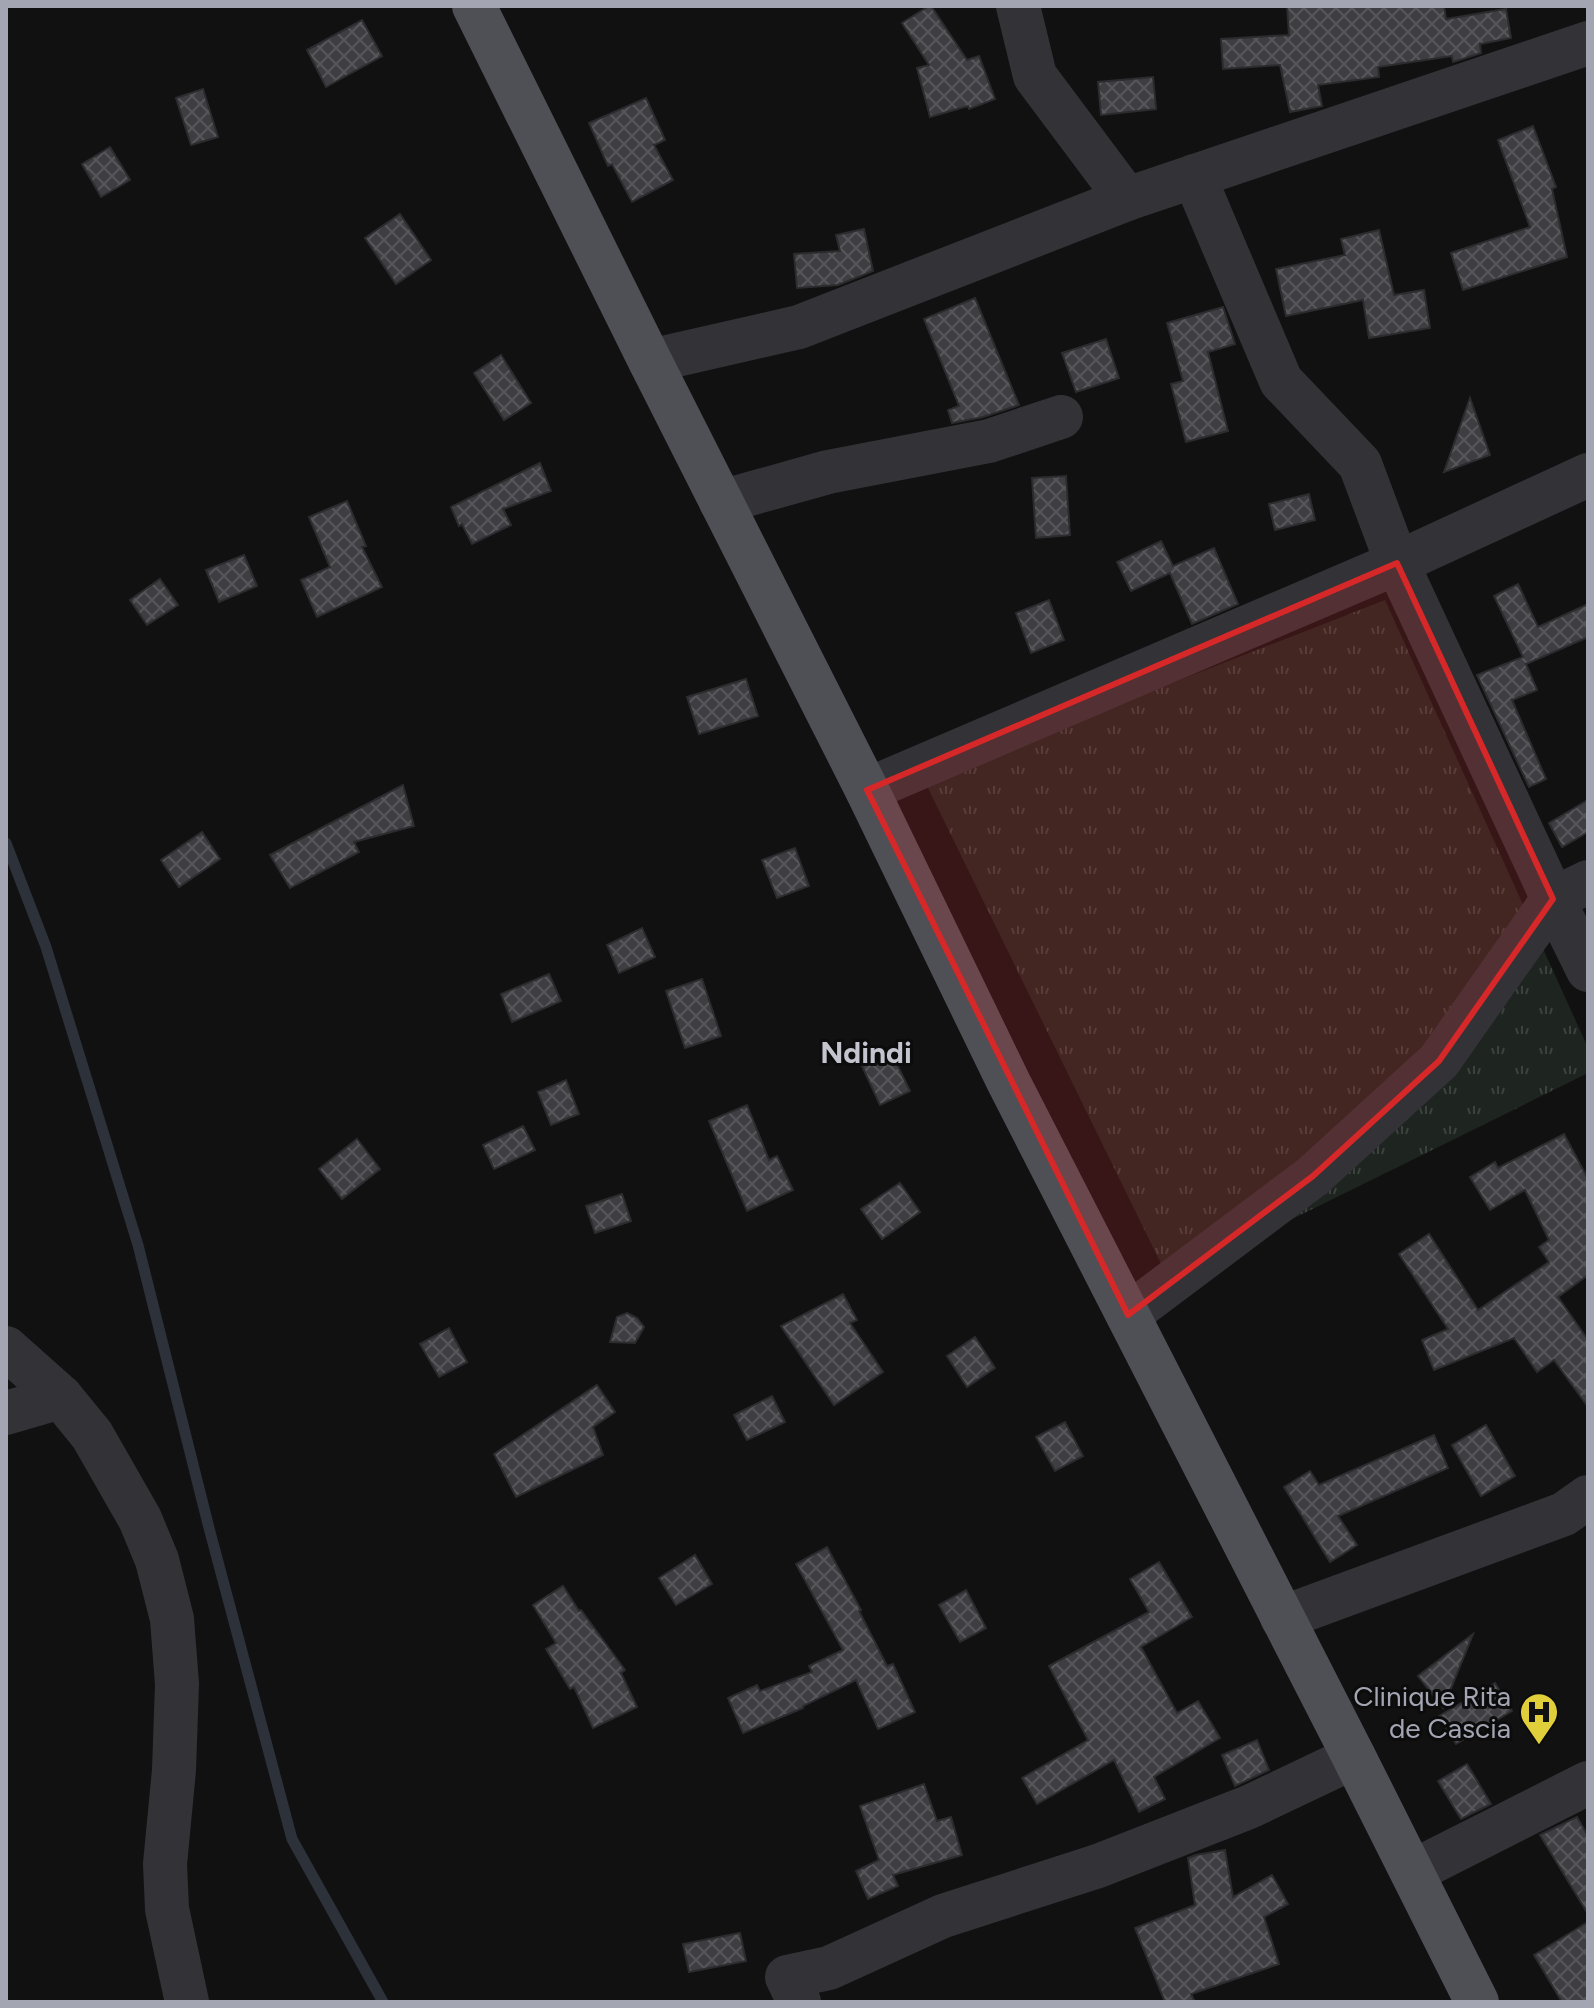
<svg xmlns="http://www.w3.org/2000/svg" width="1594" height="2008" viewBox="0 0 1594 2008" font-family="Figtree,sans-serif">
<defs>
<pattern id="park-tufts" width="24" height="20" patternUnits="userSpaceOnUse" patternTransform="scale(2)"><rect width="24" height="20" fill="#1e2520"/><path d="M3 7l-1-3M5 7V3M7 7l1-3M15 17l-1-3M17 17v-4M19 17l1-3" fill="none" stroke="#3c423e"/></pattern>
<pattern id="building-cross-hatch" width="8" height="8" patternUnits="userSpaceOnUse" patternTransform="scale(2)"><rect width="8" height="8" fill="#3e3e42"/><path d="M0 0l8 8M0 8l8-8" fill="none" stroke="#57575b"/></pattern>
</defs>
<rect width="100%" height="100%" fill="#111112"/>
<!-- park -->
<polygon fill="url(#park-tufts)" points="1385,600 1588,1048 1588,1073 1169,1280 924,780"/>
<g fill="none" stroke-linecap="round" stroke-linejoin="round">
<!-- stream -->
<polyline stroke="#2c313a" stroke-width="11" points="6,843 46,947 138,1245 209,1528 292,1839 383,2002"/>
</g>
<!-- building -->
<g fill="url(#building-cross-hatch)" stroke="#2c2b2e" stroke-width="2">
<polygon points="929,6 931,6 967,60 979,56 995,99 969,109 968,106 930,117 917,68 929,65 902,23"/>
<polygon points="1287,6 1444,6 1446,19 1506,9 1511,38 1480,44 1481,53 1453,62 1452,56 1378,67 1379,77 1318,85 1322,106 1290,112 1280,65 1223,69 1221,39 1289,35"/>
<polygon points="362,20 382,56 326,87 307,50"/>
<polygon points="1153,77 1156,109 1101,115 1098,82"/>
<polygon points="203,89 218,137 191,145 176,98"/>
<polygon points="646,98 665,140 654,145 673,180 632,202 612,164 608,166 589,123"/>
<polygon points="1533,126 1556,187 1552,189 1567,257 1463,290 1451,253 1530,227 1498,140"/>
<polygon points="110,147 130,180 101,197 82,164"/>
<polygon points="400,214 431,260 396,284 365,238"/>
<polygon points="864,229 873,271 838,285 797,288 794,254 840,251 836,235"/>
<polygon points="1379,230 1394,295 1424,290 1430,328 1369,338 1363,300 1286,316 1276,269 1345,255 1341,239"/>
<polygon points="975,298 1019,405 983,417 952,423 948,410 959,406 924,319"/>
<polygon points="1223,307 1235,344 1208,352 1228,431 1186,442 1171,384 1183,381 1167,323"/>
<polygon points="1106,339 1119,378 1076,392 1062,353"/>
<polygon points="501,355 531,403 504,420 474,373"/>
<polygon points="1470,398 1490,455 1444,472"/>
<polygon points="540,463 551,491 503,509 511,525 472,544 462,524 459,526 451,507"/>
<polygon points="1066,476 1070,535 1036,538 1032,478"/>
<polygon points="1309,494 1315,520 1275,530 1269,504"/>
<polygon points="347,501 366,546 362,547 382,587 317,617 301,580 330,567 309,517"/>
<polygon points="1161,541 1173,566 1214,548 1238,604 1192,624 1170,573 1131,591 1117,562"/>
<polygon points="244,555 257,586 219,602 206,570"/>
<polygon points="160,579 178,605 147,625 130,600"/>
<polygon points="1518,584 1538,627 1588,604 1588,637 1526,664 1537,690 1512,700 1546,779 1529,787 1477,675 1523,657 1494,596"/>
<polygon points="1049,600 1064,640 1031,653 1016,613"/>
<polygon points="746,679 758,716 699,734 687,697"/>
<polygon points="403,785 414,826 354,842 359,852 290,888 270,855"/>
<polygon points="1588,800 1588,832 1562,847 1549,823"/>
<polygon points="202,832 220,859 179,887 161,860"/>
<polygon points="795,848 809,886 777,898 762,860"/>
<polygon points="642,928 655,957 619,973 607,945"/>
<polygon points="549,974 561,1001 512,1022 501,994"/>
<polygon points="702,979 721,1036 685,1048 666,991"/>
<polygon points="891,1052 910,1091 880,1105 862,1066"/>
<polygon points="566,1080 579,1114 551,1125 538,1092"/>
<polygon points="747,1105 769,1160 777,1156 793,1190 747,1211 709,1121"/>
<polygon points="523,1126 535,1150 494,1169 483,1145"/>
<polygon points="1564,1134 1588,1179 1588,1275 1558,1297 1588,1340 1588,1407 1554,1360 1537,1372 1514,1338 1434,1370 1422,1340 1448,1329 1399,1254 1429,1234 1478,1310 1549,1262 1539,1247 1549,1240 1525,1190 1490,1210 1470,1177 1495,1162 1498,1168"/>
<polygon points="357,1139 380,1169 342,1199 319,1169"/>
<polygon points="900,1183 920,1212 882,1239 861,1209"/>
<polygon points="622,1194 631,1221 595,1233 586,1206"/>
<polygon points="843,1294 857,1320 850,1323 883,1372 834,1405 781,1326"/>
<polygon points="627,1313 637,1318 644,1327 635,1343 610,1342 617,1317"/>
<polygon points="449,1328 467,1362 439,1377 420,1344"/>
<polygon points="975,1337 995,1368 967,1387 947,1356"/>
<polygon points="597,1385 615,1412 593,1427 603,1455 516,1497 494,1454"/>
<polygon points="772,1396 785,1422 747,1440 734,1415"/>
<polygon points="1065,1422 1083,1456 1055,1471 1036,1437"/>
<polygon points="1486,1425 1515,1476 1481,1496 1452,1445"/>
<polygon points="1434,1435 1448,1468 1338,1516 1357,1545 1330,1562 1284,1487 1310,1471 1319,1485"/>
<polygon points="827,1547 861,1610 859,1611 887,1666 893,1664 915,1712 878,1729 856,1680 803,1706 803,1708 743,1733 728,1698 757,1685 760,1691 812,1672 809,1666 843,1650 796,1564"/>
<polygon points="695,1555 712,1584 676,1605 659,1578"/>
<polygon points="1159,1562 1192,1617 1141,1647 1177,1713 1198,1701 1220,1738 1154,1777 1165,1799 1139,1812 1114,1760 1037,1804 1022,1778 1088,1740 1049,1666 1149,1612 1130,1579"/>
<polygon points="563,1586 579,1611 581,1610 625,1670 621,1673 637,1707 593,1728 574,1687 570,1689 546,1649 556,1643 533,1605"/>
<polygon points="966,1590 986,1628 960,1642 939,1605"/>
<polygon points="1473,1634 1443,1708 1418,1676"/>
<polygon points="1495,1683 1512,1711 1456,1744 1439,1716"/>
<polygon points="1257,1740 1269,1770 1235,1786 1222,1755"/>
<polygon points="1467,1764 1491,1804 1461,1819 1438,1781"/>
<polygon points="924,1784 937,1821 951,1817 962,1855 893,1875 898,1886 868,1899 856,1871 879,1860 860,1806"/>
<polygon points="1577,1817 1588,1836 1588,1914 1540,1835"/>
<polygon points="1225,1850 1233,1897 1272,1875 1288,1904 1264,1917 1279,1964 1191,1994 1195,2002 1165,2002 1135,1928 1195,1905 1188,1858 1196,1855"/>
<polygon points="1588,1922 1588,2002 1562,2002 1534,1955"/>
<polygon points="740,1933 746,1961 689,1972 683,1944"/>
</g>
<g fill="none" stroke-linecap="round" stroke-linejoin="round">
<!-- minor -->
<g stroke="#333237" stroke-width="44">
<polyline points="1018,6 1035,76 1127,199"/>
<polyline points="1194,176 1281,381 1360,464 1397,563 1553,899 1588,970"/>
<polyline points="650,361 799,327 1127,199 1588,43"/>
<polyline points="721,502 828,472 989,441 1061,417"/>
<polyline points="867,790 1397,563 1588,475"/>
<polyline points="1128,1315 1313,1176 1439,1061 1553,899 1588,882"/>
<polyline points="6,1348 61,1397 92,1435 140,1519 157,1560 172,1619 177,1684 174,1770 165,1864 167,1909 187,2002"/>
<polyline points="6,1413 61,1397"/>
<polyline points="1282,1618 1564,1514 1588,1497"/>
<polyline points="1412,1872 1588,1783"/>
<polyline points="799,2002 787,1977 829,1968 943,1916 1098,1866 1249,1807 1354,1757"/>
</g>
<!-- major -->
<polyline stroke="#4f4f56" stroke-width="44" points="474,6 650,361 867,790 1008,1081 1354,1757 1477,2002"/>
</g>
<!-- marked area -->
<path fill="#d62828" fill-opacity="0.2" stroke="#d62828" stroke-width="6" stroke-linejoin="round" d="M 1397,563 L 1553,899 L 1439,1061 L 1313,1176 L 1128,1315 L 867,790 Z"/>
<!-- icons -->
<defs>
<g id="hospital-pin" transform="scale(2)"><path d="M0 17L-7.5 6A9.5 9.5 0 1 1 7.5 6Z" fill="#e0cf3b" stroke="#0c0c0d"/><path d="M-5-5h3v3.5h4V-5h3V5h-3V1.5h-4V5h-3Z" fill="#111"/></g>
</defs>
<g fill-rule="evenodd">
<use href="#hospital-pin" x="1539" y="1712"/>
</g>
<g text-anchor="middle" stroke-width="6" stroke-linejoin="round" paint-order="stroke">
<!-- poi labels -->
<g font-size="28" fill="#a3a5b2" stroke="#0c0c0d" text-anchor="end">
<text x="1511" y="1706">Clinique Rita<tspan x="1511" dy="32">de Cascia</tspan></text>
</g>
<!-- neighbourhood labels -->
<g font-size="30" font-weight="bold" fill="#c4c4ce" stroke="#0c0c0d">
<text x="866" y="1063">Ndindi</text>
</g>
</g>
<!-- border -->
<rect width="1594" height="2008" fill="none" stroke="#a3a5b2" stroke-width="16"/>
</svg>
